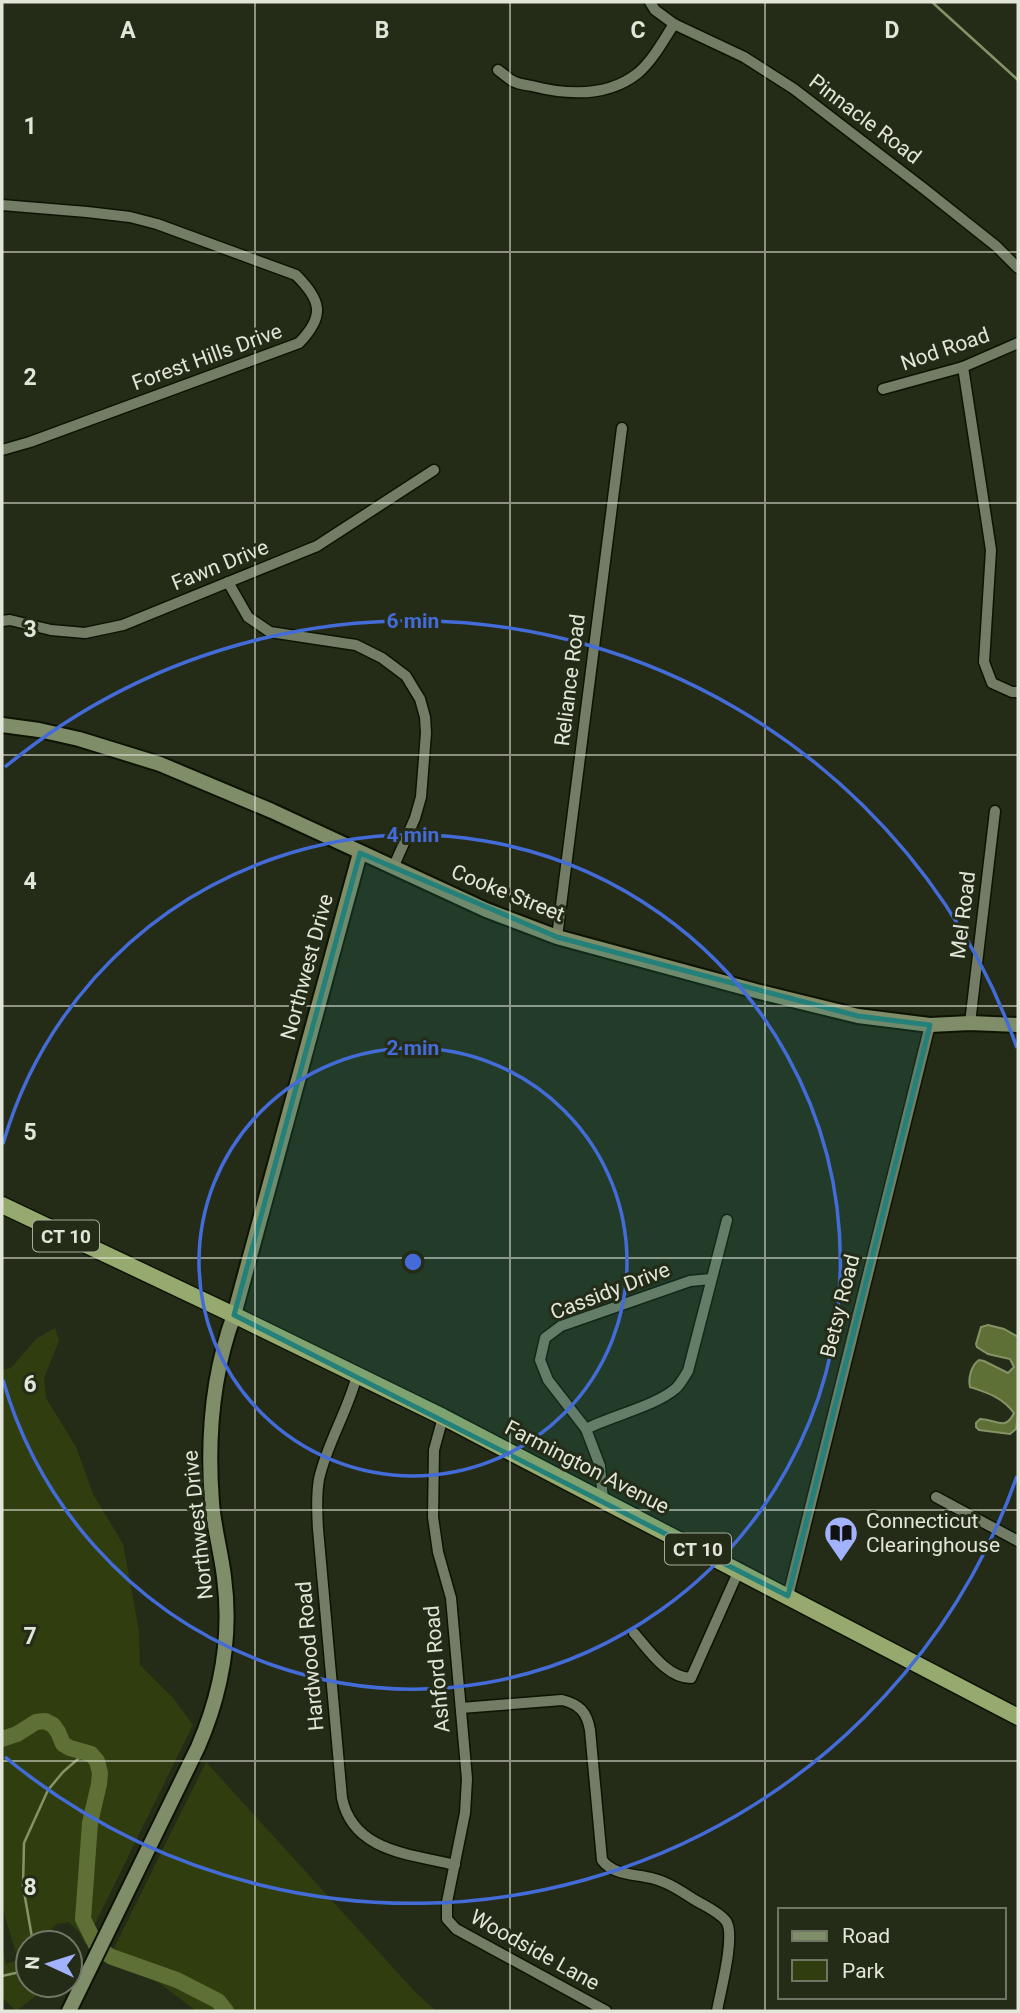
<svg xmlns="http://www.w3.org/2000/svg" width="1020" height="2013" viewBox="0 0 1020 2013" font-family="Roboto,sans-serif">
<rect width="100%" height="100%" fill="#242b17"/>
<!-- green -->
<g fill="#303e0f">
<polygon points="55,1328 59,1341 44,1378 46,1398 76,1447 93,1494 123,1544 139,1631 140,1665 173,1698 193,1725 85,1944 80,1933 69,1922 57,1924 46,1934 47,1943 28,1943 28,1985 43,1985 40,1993 16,2011 2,1997 2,1945 6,1964 18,1960 2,1906 2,1370 11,1368 37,1338"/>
<polygon points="206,1762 416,1993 436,2011 196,2011 114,1948"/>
</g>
<!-- water -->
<path fill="#5e7036" stroke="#859367" stroke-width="2" d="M 988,1325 L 1004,1329 L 1018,1337 L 1018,1415 L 1016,1429 L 1010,1434 L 979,1430 L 976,1427 L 976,1423 L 980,1419 C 996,1419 1005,1432 1014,1413 C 1002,1397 988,1393 970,1387 C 968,1379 971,1365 979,1360 L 984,1361 L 1008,1373 L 1014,1367 L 1010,1359 L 988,1354 L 977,1347 L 976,1344 L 981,1327 Z"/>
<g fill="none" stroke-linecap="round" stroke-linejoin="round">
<!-- stream -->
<g stroke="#859367" stroke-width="2.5">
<polyline points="932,2 1018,80"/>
<polyline points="33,1943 23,1886 24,1843 48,1790 63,1772 86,1752"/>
<polyline points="2,1976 20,1972 28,1964"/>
</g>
<!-- river -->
<polyline stroke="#5e7036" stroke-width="16" points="2,1739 17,1734 36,1722 45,1721 53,1725 58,1732 63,1744 70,1748 91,1754 97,1761 100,1773 99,1784 90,1823 83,1919 95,1943 102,1951 112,1957 177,1980 218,2001 226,2011"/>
<!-- minor casing -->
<g stroke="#0d1302" stroke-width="13">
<g id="minor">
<polyline points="650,2 655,10 674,24 744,57 794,89 923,188 996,246 1018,268"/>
<path d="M 498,70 C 502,73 507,77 511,80 C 517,84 525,85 532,86 C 567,95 608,97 638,73 C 653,60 663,41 674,24"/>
<path d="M 2,205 L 87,212 L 130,217 L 157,224 L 296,275 C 322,301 325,316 299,343 L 30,442 L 2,450"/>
<polyline points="963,367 991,550 984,662 992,683 1012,692 1018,692"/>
<polyline points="883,389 963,367 1018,343"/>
<polyline points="228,582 248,617 270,632 356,645 382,658 406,676 420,699 425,717 426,733 421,797 415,818 393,868"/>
<polyline points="2,621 10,620 51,630 85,633 123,625 317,546 434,470"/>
<polyline points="557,937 622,428"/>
<polyline points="970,1023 995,811"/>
<path d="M 357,1375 C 348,1411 327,1443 319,1479 C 316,1496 317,1513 318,1529 L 342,1798 C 353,1852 411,1854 455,1865"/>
<polyline points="443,1417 434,1450 433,1517 438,1552 451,1598 467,1779 465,1813 447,1902 447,1919 456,1929 606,2011"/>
<polyline points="586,1429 548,1380 540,1360 545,1338 561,1326 690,1281 711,1279"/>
<polyline points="936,1497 1018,1541"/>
<path d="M 603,1500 L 600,1466 L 586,1429 C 611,1416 655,1406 675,1389 C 680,1385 684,1377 688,1371 L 727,1220"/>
<polyline points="788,1596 930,1025"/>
<path d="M 634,1633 C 648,1649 667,1678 691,1678 L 739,1570"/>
<path d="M 461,1708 L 562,1700 C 579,1704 587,1712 590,1730 L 602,1860 C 612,1874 631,1874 646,1877 C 665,1880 679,1890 695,1900 C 705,1906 719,1912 726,1921 C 736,1935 720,1993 717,2011"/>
</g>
</g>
<!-- secondary casing -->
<g stroke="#0d1302" stroke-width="18">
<g id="secondary">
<polyline points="2,725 39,730 79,739 160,764 272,811 486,910 557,937 756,991 858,1016 930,1025 970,1023 1018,1025"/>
<path d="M 69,2011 L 198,1747 C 222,1692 232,1637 224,1577 C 221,1552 214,1528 212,1503 C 207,1439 212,1375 234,1315 L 360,853"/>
</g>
</g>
<!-- trunk casing -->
<g stroke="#0d1302" stroke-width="19">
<polyline id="trunk" points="2,1205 234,1315 443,1417 1018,1717"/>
</g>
<!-- minor -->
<use href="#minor" stroke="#737c65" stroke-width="10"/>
<!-- secondary -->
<use href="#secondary" stroke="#808d69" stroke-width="14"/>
<!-- trunk -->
<use href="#trunk" stroke="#96aa70" stroke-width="16"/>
</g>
<!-- marked area -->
<path fill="#248179" fill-opacity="0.2" stroke="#248179" stroke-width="5" stroke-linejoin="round" d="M 360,853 L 557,937 L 858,1016 L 930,1025 L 788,1596 L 234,1315 Z"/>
<!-- grid -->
<path fill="none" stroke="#e1e6d9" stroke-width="2" stroke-opacity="0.55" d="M 255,2 L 255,2011M 510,2 L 510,2011M 765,2 L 765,2011M 2,252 L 1018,252M 2,503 L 1018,503M 2,755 L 1018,755M 2,1006 L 1018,1006M 2,1258 L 1018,1258M 2,1510 L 1018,1510M 2,1761 L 1018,1761"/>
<!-- distance rings -->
<g fill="none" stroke="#446cd8" stroke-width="3.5">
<circle cx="413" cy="1262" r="214"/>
<path d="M3 1144A427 427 0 1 1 3 1380"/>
<path d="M1017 1476A641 641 0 0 1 5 1757M5 767A641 641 0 0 1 1017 1048"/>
</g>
<!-- icons -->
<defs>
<g id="library-pin" transform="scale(1.75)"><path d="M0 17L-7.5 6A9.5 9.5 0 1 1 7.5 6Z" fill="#a2b2fd" stroke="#242b17"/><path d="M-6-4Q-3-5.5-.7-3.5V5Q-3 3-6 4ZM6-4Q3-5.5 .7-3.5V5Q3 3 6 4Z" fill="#111"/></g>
</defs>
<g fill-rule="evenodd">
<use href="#library-pin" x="841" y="1533"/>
</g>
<g text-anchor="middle" stroke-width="6" stroke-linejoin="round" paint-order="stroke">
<!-- shield labels -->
<g fill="#242b17" stroke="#a8ae9f" stroke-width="2">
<rect x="33" y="1220.5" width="66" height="31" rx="5"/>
<rect x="665" y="1533.5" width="66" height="31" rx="5"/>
</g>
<g font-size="19" font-weight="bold" fill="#e1e6d9">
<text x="66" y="1243">CT 10</text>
<text x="698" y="1556">CT 10</text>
</g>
<!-- street labels -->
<g font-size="21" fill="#e1e6d9" stroke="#242b17">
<text transform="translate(865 119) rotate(37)" y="7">Pinnacle Road</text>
<text transform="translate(945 349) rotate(-19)" y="7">Nod Road</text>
<text transform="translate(207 357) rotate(-20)" y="7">Forest Hills Drive</text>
<text transform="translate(220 565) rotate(-22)" y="7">Fawn Drive</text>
<text transform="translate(570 680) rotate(-83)" y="7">Reliance Road</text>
<text transform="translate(508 893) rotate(22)" y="7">Cooke Street</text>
<text transform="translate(963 915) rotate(-83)" y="7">Mel Road</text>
<text transform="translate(307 967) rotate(-75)" y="7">Northwest Drive</text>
<text transform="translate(610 1291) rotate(-21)" y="7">Cassidy Drive</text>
<text transform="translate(840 1306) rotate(-76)" y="7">Betsy Road</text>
<text transform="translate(587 1467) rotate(27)" y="7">Farmington Avenue</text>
<text transform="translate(198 1525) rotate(-96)" y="7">Northwest Drive</text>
<text transform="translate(310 1656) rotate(-95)" y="7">Hardwood Road</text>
<text transform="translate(437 1669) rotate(-95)" y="7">Ashford Road</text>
<text transform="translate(535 1950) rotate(29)" y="7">Woodside Lane</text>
</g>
<!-- poi labels -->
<g font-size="21" fill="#e1e6d9" stroke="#242b17" text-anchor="start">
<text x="866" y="1528">Connecticut<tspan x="866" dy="24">Clearinghouse</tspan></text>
</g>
</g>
<g font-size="23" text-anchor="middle" font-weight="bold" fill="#e1e6d9" stroke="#242b17" stroke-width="6" stroke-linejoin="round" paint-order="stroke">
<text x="128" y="38">A</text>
<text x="382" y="38">B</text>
<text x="638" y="38">C</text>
<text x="892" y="38">D</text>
<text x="30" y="134">1</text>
<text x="30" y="385">2</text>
<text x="30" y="637">3</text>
<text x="30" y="889">4</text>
<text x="30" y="1140">5</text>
<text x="30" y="1392">6</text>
<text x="30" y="1644">7</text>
<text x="30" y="1895">8</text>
</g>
<circle cx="413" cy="1262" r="10" fill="#446cd8" stroke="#242b17" stroke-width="3.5"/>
<g font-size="21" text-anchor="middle" font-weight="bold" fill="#446cd8" stroke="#242b17" stroke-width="6" stroke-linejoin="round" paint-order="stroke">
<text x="413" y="628">6 min</text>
<text x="413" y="842">4 min</text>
<text x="413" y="1055">2 min</text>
</g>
<!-- border -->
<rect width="1020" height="2013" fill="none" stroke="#e1e6d9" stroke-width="7"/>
<!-- legend -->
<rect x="778" y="1908" width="228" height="91" fill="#242b17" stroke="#707665" stroke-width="2"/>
<rect x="792" y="1931" width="35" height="10" fill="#808d69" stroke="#707665" stroke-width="2"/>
<text x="842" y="1943" font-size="21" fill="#e1e6d9">Road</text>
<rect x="792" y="1960" width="35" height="21" fill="#303e0f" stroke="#707665" stroke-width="2"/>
<text x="842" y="1978" font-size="21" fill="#e1e6d9">Park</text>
<!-- north arrow -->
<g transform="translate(49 1964) rotate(274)"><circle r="33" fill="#242b17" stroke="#707665" stroke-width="2"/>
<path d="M0-5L12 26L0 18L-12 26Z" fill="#a2b2fd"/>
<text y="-10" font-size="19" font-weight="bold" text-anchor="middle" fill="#e1e6d9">N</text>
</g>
</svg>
